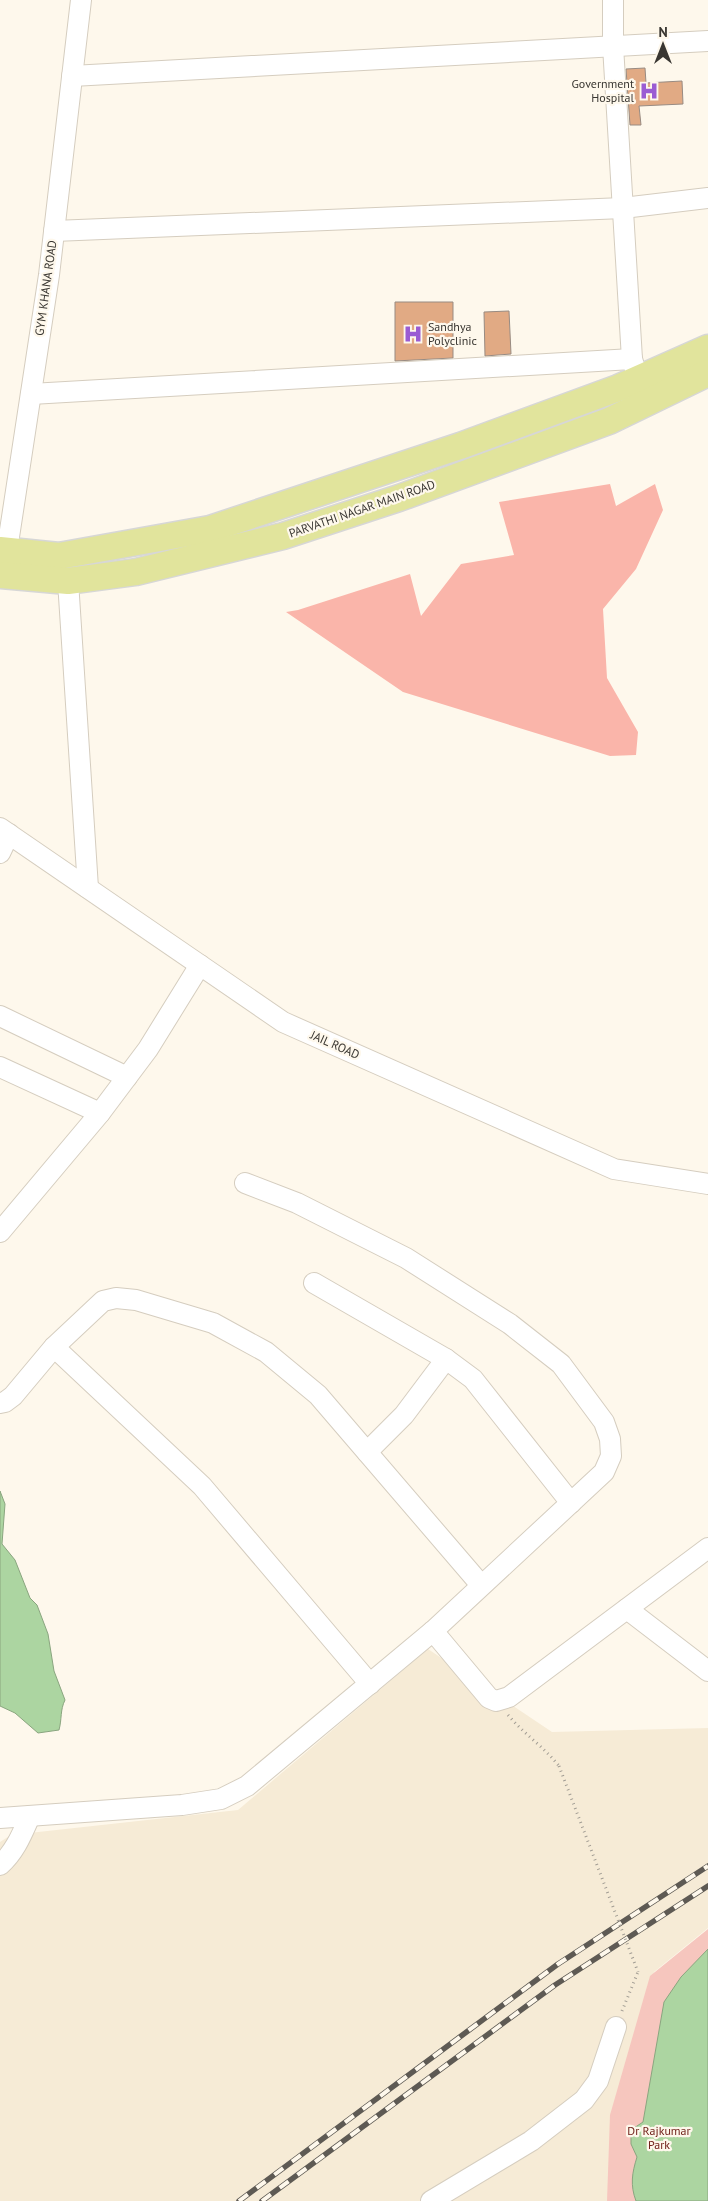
<svg xmlns="http://www.w3.org/2000/svg" width="708" height="2201" viewBox="0 0 708 2201" font-family="'PT Sans',sans-serif">
<rect width="100%" height="100%" fill="#fef8ec"/>
<!-- built -->
<polygon fill="#f6ebd6" points="428,1649 552,1732 708,1728 708,1928 654,1972 614,2111 611,2201 0,2201 0,1842 11,1835 238,1810"/>
<!-- green -->
<polygon fill="#f6c6be" points="708,1929 708,2201 607,2201 610,2115 650,1976"/>
<!-- forest -->
<polygon fill="#fab5aa" points="610,484 616,506 655,484 663,510 636,569 603,609 607,678 638,732 636,755 610,756 403,692 286,612 298,610 410,574 421,616 461,564 514,555 499,502"/>
<!-- water -->
<g fill="#acd5a1" stroke="#8aa57f">
<path d="M 0,1491 L 5,1504 L 2,1544 L 15,1560 L 30,1598 L 37,1605 L 48,1634 L 54,1671 L 65,1700 C 60,1710 62,1719 59,1730 L 38,1733 L 15,1713 L 0,1706 Z"/>
<path d="M 708,1949 L 708,2201 L 636,2201 C 630,2185 632,2173 637,2157 L 631,2144 L 631,2130 L 643,2122 L 664,2002 L 681,1977 Z"/>
</g>
<!-- building -->
<g fill="#e1aa84" stroke="#988b82">
<polygon points="645,68 646,83 682,81 683,104 639,106 641,125 630,125 626,69"/>
<polygon points="395,302 453,302 453,358 395,361"/>
<polygon points="509,311 511,354 485,356 484,312"/>
</g>
<g fill="none" stroke-linecap="round" stroke-linejoin="round">
<!-- minor casing -->
<g stroke="#d5cdbf" stroke-width="22">
<g id="minor">
<polyline points="613,0 613,46 632,359 636,372"/>
<polyline points="72,76 708,41"/>
<polyline points="54,231 623,208 708,198"/>
<polyline points="31,394 632,359"/>
<polyline points="5,563 49,275 81,0"/>
<polyline points="68,581 88,888"/>
<polyline points="0,828 283,1022 614,1169 708,1184"/>
<polyline points="0,853 9,834"/>
<polyline points="0,1016 127,1077"/>
<polyline points="0,1067 100,1113 148,1049 200,965"/>
<polyline points="0,1232 100,1113"/>
<polyline points="314,1283 446,1359 473,1379 571,1503"/>
<polyline points="54,1347 202,1486 370,1684"/>
<polyline points="0,1403 5,1402 13,1396 54,1347 103,1301 116,1298 136,1300 213,1323 266,1352 318,1395 481,1585"/>
<polyline points="367,1452 404,1415 446,1359"/>
<polyline points="627,1609 708,1671"/>
<polyline points="433,1631 489,1698 496,1701 509,1697 708,1548"/>
<polyline points="0,1818 182,1805 221,1799 247,1786 433,1631 604,1472 611,1456 610,1439 604,1422 561,1364 510,1324 406,1258 297,1203 245,1183"/>
<path d="M 0,1865 C 15,1852 22,1834 30,1816"/>
<polyline points="431,2201 531,2141 584,2100 598,2081 616,2027"/>
</g>
</g>
<!-- major casing -->
<g stroke="#d7d7d6" stroke-width="29">
<g id="major">
<polyline points="0,550 59,556 210,529 460,446 618,388 708,348"/>
<polyline points="0,575 68,581 136,572 283,536 399,498 609,421 708,373"/>
</g>
</g>
<!-- path -->
<g stroke="#a29d94" stroke-width="3" stroke-dasharray="1 4" stroke-linecap="butt">
<path d="M 508,1715 C 524,1734 544,1747 559,1766"/>
<polyline points="622,2011 638,1972"/>
</g>
<!-- minor -->
<use href="#minor" stroke="#fff" stroke-width="20"/>
<!-- major -->
<use href="#major" stroke="#e1e49c" stroke-width="26"/>
<!-- rail casing -->
<g stroke="#5e5a54" stroke-width="5.5">
<g id="rail">
<polyline points="239,2201 558,1964 708,1866"/>
<polyline points="262,2201 555,1985 708,1886"/>
</g>
</g>
<!-- rail -->
<use href="#rail" stroke="#fef8ec" stroke-width="4" stroke-dasharray="11" stroke-linecap="butt"/>
<!-- path-bridge -->
<polyline stroke="#a29d94" stroke-width="3" stroke-dasharray="1 4" stroke-linecap="butt" points="559,1766 638,1972"/>
</g>
<!-- icons -->
<defs>
<g id="hospital-bare" transform="scale(1.5)"><path d="M-5-5h3v3.5h4V-5h3V5h-3V1.5h-4V5h-3Z" fill="#9a5cd3" stroke="#fef8ec" stroke-width="2.5" paint-order="stroke"/></g>
</defs>
<g fill-rule="evenodd">
<use href="#hospital-bare" x="649" y="91"/>
<use href="#hospital-bare" x="413" y="334"/>
</g>
<g text-anchor="middle" stroke-width="4.5" stroke-linejoin="round" paint-order="stroke">
<!-- poi labels -->
<g font-size="12" fill="#393631" stroke="#fef8ec" text-anchor="end">
<text x="634" y="88">Government<tspan x="634" dy="14">Hospital</tspan></text>
<text x="428" y="331" text-anchor="start">Sandhya<tspan x="428" dy="14">Polyclinic</tspan></text>
</g>
<!-- street labels -->
<g font-size="12" fill="#393631" stroke="#fef8ec">
<text transform="translate(46 288) rotate(-82)" y="4">GYM KHANA ROAD</text>
<text transform="translate(362 509) rotate(-19)" y="4">PARVATHI NAGAR MAIN ROAD</text>
<text transform="translate(335 1045) rotate(24)" y="4">JAIL ROAD</text>
</g>
<!-- park labels -->
<g font-size="12" fill="#71221b" stroke="#fef8ec">
<text x="659" y="2135">Dr Rajkumar<tspan x="659" dy="14">Park</tspan></text>
</g>
</g>
<!-- north arrow -->
<g transform="translate(663 45)" stroke="#fef8ec" stroke-width="4" paint-order="stroke">
<path d="M0-4L9 19L0 12L-9 19Z" fill="#393631"/>
<text y="-8" font-size="14" font-weight="bold" text-anchor="middle" fill="#393631">N</text>
</g>
</svg>
